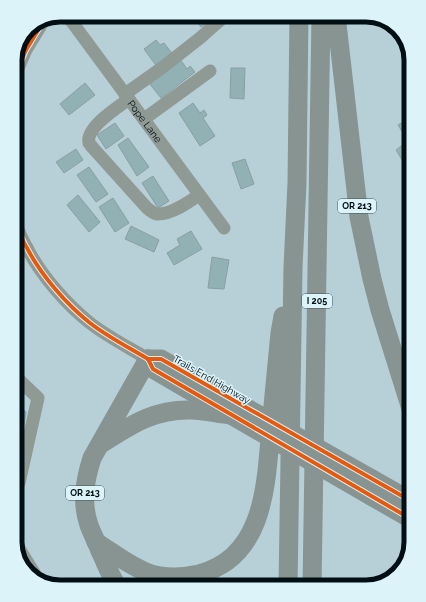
<svg xmlns="http://www.w3.org/2000/svg" width="426" height="602" viewBox="0 0 426 602" font-family="Raleway,sans-serif">
<rect width="100%" height="100%" fill="#b7d0d8"/>
<!-- building -->
<g fill="#91b1b5" stroke="#8a9ea2">
<polygon points="192,15 217,15 201,27"/>
<polygon points="156,40 160,45 164,43 174,56 158,68 144,49"/>
<polygon points="180,59 187,69 190,66 195,72 161,98 149,83"/>
<polygon points="231,68 245,68 244,99 230,98"/>
<polygon points="85,83 95,95 69,115 60,104"/>
<polygon points="193,103 200,113 204,110 207,115 203,118 215,136 200,146 179,113"/>
<polygon points="411,117 411,158 404,163 396,150 408,141 398,125"/>
<polygon points="115,123 124,136 106,149 97,135"/>
<polygon points="128,138 149,167 137,176 118,145"/>
<polygon points="76,149 83,160 64,173 56,162"/>
<polygon points="245,159 254,184 241,189 232,163"/>
<polygon points="89,167 108,194 96,202 77,175"/>
<polygon points="153,176 169,201 158,208 142,183"/>
<polygon points="78,195 100,222 89,232 67,205"/>
<polygon points="113,198 129,223 115,232 99,207"/>
<polygon points="131,226 159,240 154,252 125,239"/>
<polygon points="191,231 202,249 174,265 167,253 180,245 177,239"/>
<polygon points="212,257 229,260 224,289 208,288"/>
<polygon points="15,402 26,412 20,451 15,453"/>
</g>
<g fill="none" stroke-linecap="round" stroke-linejoin="round">
<!-- minor -->
<g stroke="#909a94" stroke-width="13">
<path id="s1" d="M 65,15 L 72,22 L 224,228"/>
<polyline points="15,75 26,50 43,22"/>
<polyline points="125,94 163,67 200,38 226,15"/>
<path d="M 129,99 C 119,106 85,128 89,143 C 90,144 92,147 93,148 L 147,208 C 151,211 154,214 158,214 C 172,214 189,202 199,195"/>
<polyline points="144,119 210,71"/>
<path d="M 15,223 C 19,231 22,240 27,248 C 41,275 66,304 90,323 C 108,337 128,347 148,359"/>
<polyline points="15,255 27,248"/>
<polyline points="15,486 19,483 38,398 15,376"/>
<polyline points="15,542 39,581"/>
</g>
<!-- highway -->
<g stroke="#879492" stroke-width="19">
<polyline points="336,15 359,217 372,279 380,310 411,409"/>
<polyline points="148,359 161,359 259,415"/>
<polyline points="148,359 153,369 223,410"/>
<path d="M 101,444 C 131,425 154,409 191,410 C 205,410 218,414 231,415"/>
<polyline points="372,479 411,501"/>
<polyline points="371,496 411,519"/>
<path d="M 96,542 C 112,552 128,565 146,572 C 164,579 181,578 199,574 C 266,557 266,481 271,427 C 274,395 277,364 280,333 L 283,316"/>
<path d="M 118,587 C 110,576 106,563 100,551 C 97,542 92,534 89,525 C 81,502 85,480 92,458 L 148,359"/>
<polyline points="288,587 293,268 297,183 299,15"/>
<polyline points="312,587 321,15"/>
</g>
<!-- highway-bridge -->
<g stroke="#879492" stroke-width="19">
<polyline points="231,415 371,496"/>
<polyline points="259,415 372,479"/>
</g>
<!-- cycleway casing -->
<g stroke="#ddf3fa" stroke-width="6">
<g id="cycleway">
<polyline points="15,75 26,50 43,22"/>
<path d="M 15,223 C 19,231 22,240 27,248 C 41,275 66,304 90,323 C 108,337 128,347 148,359"/>
<polyline points="148,359 153,369 411,519"/>
<polyline points="148,359 161,359 411,501"/>
</g>
</g>
<!-- cycleway -->
<use href="#cycleway" stroke="#e8590c" stroke-width="4"/>
</g>
<g text-anchor="middle" stroke-width="3" stroke-linejoin="round" paint-order="stroke">
<!-- shield labels -->
<g fill="#ddf3fa" stroke="#435359" stroke-width="1">
<rect x="338" y="199" width="38" height="14" rx="3"/>
<rect x="302" y="294" width="30" height="14" rx="3"/>
<rect x="66" y="486" width="38" height="14" rx="3"/>
</g>
<g font-size="9" font-weight="bold" fill="#010f14">
<text x="357" y="209">OR 213</text>
<text x="317" y="304">I 205</text>
<text x="85" y="496">OR 213</text>
</g>
<!-- street labels -->
<g font-size="10" fill="#010f14" stroke="#ddf3fa">
<text dy="4" stroke="none"><textPath href="#s1" startOffset="133">Pope Lane</textPath></text>
<text transform="translate(212 379) rotate(30)" y="4">Trails End Highway</text>
</g>
</g>
<!-- crop -->
<path d="M0 0H426V602H0ZM60 22H366A38 38 0 0 1 404 60V542A38 38 0 0 1 366 580H60A38 38 0 0 1 22 542V60A38 38 0 0 1 60 22Z" fill="#ddf3fa" fill-rule="evenodd"/>
<path fill="none" stroke="#010f14" stroke-width="5" d="M60 22H366A38 38 0 0 1 404 60V542A38 38 0 0 1 366 580H60A38 38 0 0 1 22 542V60A38 38 0 0 1 60 22Z"/>
</svg>
